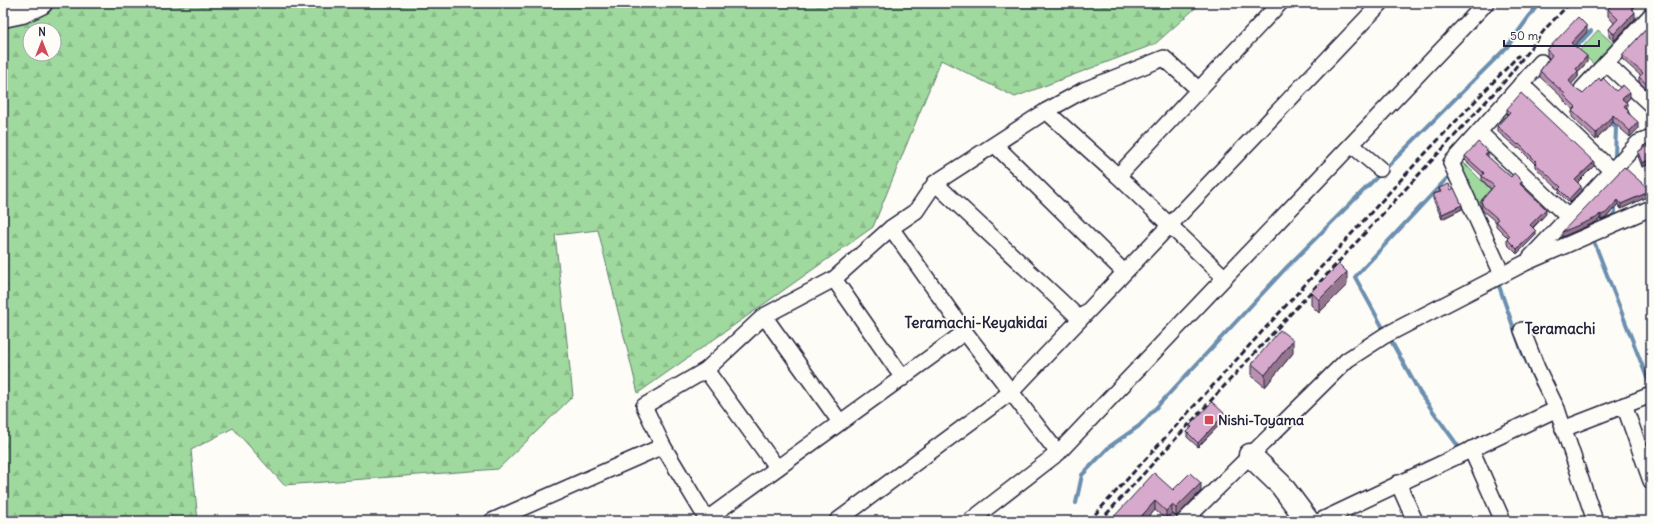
<svg xmlns="http://www.w3.org/2000/svg" width="1654" height="524" viewBox="0 0 1654 524" font-family="Delius,sans-serif">
<defs>
<pattern id="forest-firs" width="22" height="20" patternUnits="userSpaceOnUse"><rect width="22" height="20" fill="#9fd99e"/><path d="M5 1l3.5 6h-7zM16 11l3.5 6h-7z" fill="#89ba89"/></pattern>
</defs>
<rect width="100%" height="100%" fill="#fdfcf7"/>
<filter id="ink" filterUnits="userSpaceOnUse"><feTurbulence type="fractalNoise" baseFrequency=".025" numOctaves="2"/><feDisplacementMap in="SourceGraphic" scale="8" xChannelSelector="R" yChannelSelector="G"/><feConvolveMatrix kernelMatrix="1 2 1 2 8 2 1 2 1" color-interpolation-filters="sRGB"/></filter>
<g filter="url(#ink)">
<!-- forest -->
<path fill="url(#forest-firs)" stroke="#607e6c" fill-rule="evenodd" d="M 3,3 L 1201,3 L 1155,44 L 1015,97 L 941,60 L 873,227 L 638,393 L 598,230 L 555,235 L 573,396 L 498,469 L 284,485 L 233,428 L 191,450 L 198,521 L 3,521 ZM 30,30 L 54,30 L 54,54 L 30,54 Z"/>
<!-- green -->
<g fill="#9fd99e" stroke="#607e6c">
<polygon points="1598,30 1615,45 1596,66 1579,51"/>
<polygon points="1462,161 1491,190 1476,207 1459,173"/>
</g>
<g fill="none" stroke-linecap="round" stroke-linejoin="round">
<!-- stream -->
<g stroke="#6c8faf" stroke-width="4">
<polyline points="1573,50 1591,31"/>
<polyline points="1608,120 1616,127 1615,156"/>
<polyline points="1613,219 1615,218 1615,203"/>
<polyline points="1595,244 1651,388"/>
<polyline points="1498,283 1522,352 1537,385"/>
<polyline points="1383,328 1355,277 1449,176 1451,180"/>
<polyline points="1390,339 1420,393 1458,446"/>
<polyline points="1076,503 1082,475 1109,447 1139,426 1285,269 1507,47 1539,3"/>
</g>
<!-- street casing -->
<g stroke="#22223b" stroke-width="18">
<g id="street">
<polyline points="1606,63 1651,105"/>
<polyline points="1521,84 1612,171"/>
<polyline points="1582,89 1651,15"/>
<polyline points="1046,111 1118,176 1224,277"/>
<polyline points="1479,132 1568,217"/>
<polyline points="995,145 1124,272"/>
<polyline points="1352,145 1380,169"/>
<polyline points="1118,176 1280,3"/>
<polyline points="935,183 1080,319"/>
<polyline points="891,228 965,332 1058,453"/>
<polyline points="1530,258 1638,143 1651,138"/>
<polyline points="1502,274 1451,163 1541,62"/>
<polyline points="834,279 903,378"/>
<polyline points="764,316 840,422"/>
<polyline points="1522,330 1537,368 1557,409 1595,521"/>
<polyline points="706,370 777,468"/>
<polyline points="1624,405 1651,481"/>
<polyline points="1563,429 1651,395"/>
<polyline points="1471,449 1503,521"/>
<polyline points="1398,483 1415,521"/>
<polyline points="707,519 965,332"/>
<polyline points="492,521 663,446"/>
<polyline points="708,521 663,446 644,406 706,370 764,316 834,279 891,228 916,211 935,183 1046,111 1084,90 1164,58 1198,89"/>
<polyline points="837,521 1011,392 1381,3"/>
<polyline points="970,521 1058,453 1486,3"/>
<polyline points="1184,521 1347,360 1384,336 1525,263 1651,208"/>
<polyline points="1320,521 1557,409"/>
</g>
</g>
<!-- secondary casing -->
<g stroke="#22223b" stroke-width="25">
<g id="secondary">
<polyline points="3,16 22,12 41,3"/>
<polyline points="1250,455 1281,485 1308,521"/>
</g>
</g>
<!-- street -->
<use href="#street" stroke="#fdfcf7" stroke-width="15"/>
<!-- secondary -->
<use href="#secondary" stroke="#fdfcf7" stroke-width="22"/>
<!-- rail -->
<g stroke="#22223b" stroke-width="3" stroke-dasharray="6 3" stroke-linecap="butt">
<polyline points="1089,521 1419,160 1519,55"/>
<polyline points="1100,521 1504,82 1546,28 1570,3"/>
</g>
</g>
<!-- wall -->
<g fill="#b991af" stroke="#22223b">
<polygon points="1608,9 1633,9 1635,19 1614,41 1609,37 1609,29 1614,23 1608,16"/>
<polygon points="1651,24 1650,92 1639,82 1639,77 1641,76 1622,59 1622,55"/>
<polygon points="1587,32 1574,45 1587,62 1578,72 1578,77 1571,84 1576,89 1583,94 1601,81 1616,91 1630,98 1626,102 1627,109 1638,129 1630,137 1613,122 1596,140 1572,117 1572,111 1573,110 1564,101 1564,99 1540,77 1540,71 1549,58 1547,56 1547,50"/>
<polygon points="1507,109 1594,166 1578,182 1581,191 1569,203 1559,193 1559,190 1535,167 1535,164 1519,148 1518,149 1497,131 1497,126 1508,114 1507,113"/>
<polygon points="1651,143 1651,164 1642,167 1638,156 1638,152 1643,148 1643,146"/>
<polygon points="1465,156 1488,156 1488,157 1511,177 1522,186 1522,187 1546,214 1533,228 1536,235 1517,254 1507,244 1507,239 1508,238 1496,226 1496,222 1483,211 1481,206 1481,201 1491,189 1482,180 1482,176 1465,160"/>
<polygon points="1624,167 1651,195 1621,209 1618,204 1606,218 1601,220 1600,219 1596,222 1562,237"/>
<polygon points="1439,188 1462,209 1442,219 1433,199 1433,194 1439,192"/>
<polygon points="1347,285 1319,313 1311,305 1311,292"/>
<polygon points="1293,353 1265,387 1252,376 1252,364"/>
<polygon points="1225,419 1198,447 1187,437 1187,432 1190,429 1190,425"/>
<polygon points="1173,490 1201,491 1176,517 1172,513 1166,520 1155,510 1145,521 1110,521"/>
</g>
<!-- shaded-wall -->
<g fill="#96768f" stroke="#22223b">
<polygon points="1631,3 1638,3 1633,9 1633,14 1631,16 1630,4"/>
<polygon points="1635,12 1635,19 1614,41 1614,34"/>
<polygon points="1587,26 1587,32 1571,49 1571,43"/>
<polygon points="1587,56 1587,62 1578,72 1578,77 1569,87 1569,81 1576,69"/>
<polygon points="1630,92 1630,98 1622,105 1622,99"/>
<polygon points="1627,103 1627,109 1624,106"/>
<polygon points="1613,115 1613,122 1596,140 1596,133"/>
<polygon points="1638,122 1638,129 1630,137 1630,131"/>
<polygon points="1488,152 1488,156 1485,159 1485,154"/>
<polygon points="1651,159 1651,164 1642,167 1642,163"/>
<polygon points="1594,162 1594,166 1575,185 1575,180"/>
<polygon points="1522,181 1522,186 1520,189 1520,184"/>
<polygon points="1581,186 1581,191 1569,203 1569,199"/>
<polygon points="1651,191 1651,195 1621,209 1621,204"/>
<polygon points="1618,200 1618,204 1606,218 1601,220 1601,215"/>
<polygon points="1462,205 1462,209 1442,219 1442,214"/>
<polygon points="1546,209 1546,214 1530,230 1530,225"/>
<polygon points="1600,214 1600,219 1596,222 1562,237 1562,232"/>
<polygon points="1536,231 1536,235 1517,254 1517,249"/>
<polygon points="1347,272 1347,285 1319,313 1319,300"/>
<polygon points="1293,340 1293,353 1265,387 1265,375"/>
<polygon points="1225,414 1225,419 1198,447 1198,443"/>
<polygon points="1201,483 1201,491 1176,517 1176,508"/>
<polygon points="1155,501 1155,510 1145,521 1137,521"/>
<polygon points="1172,505 1172,513 1166,520 1166,511"/>
</g>
<!-- building -->
<g fill="#d7a9cc" stroke="#22223b">
<polygon points="1614,3 1631,3 1630,4 1633,6 1631,8 1635,12 1614,34 1609,29 1618,19 1608,9"/>
<polygon points="1578,17 1587,26 1571,43 1587,56 1576,69 1578,71 1569,81 1576,89 1583,94 1599,78 1601,81 1603,78 1616,91 1623,85 1630,92 1622,99 1627,103 1624,106 1629,111 1627,112 1638,122 1630,131 1613,115 1596,133 1572,111 1576,107 1564,95 1565,94 1540,71 1552,55 1547,50"/>
<polygon points="1651,24 1651,86 1650,87 1639,77 1643,73 1622,55"/>
<polygon points="1521,93 1594,162 1575,180 1581,186 1569,199 1559,189 1561,187 1535,163 1536,161 1519,144 1518,145 1497,126 1510,112 1507,109"/>
<polygon points="1478,142 1488,152 1485,154 1511,177 1514,173 1522,181 1520,184 1546,209 1530,225 1536,231 1517,249 1507,239 1510,236 1496,221 1498,219 1483,206 1481,201 1494,186 1482,176 1484,173 1465,156"/>
<polygon points="1651,143 1651,159 1642,163 1638,152 1645,147 1643,146"/>
<polygon points="1624,167 1651,191 1621,204 1618,200 1606,213 1601,215 1600,214 1596,218 1562,232"/>
<polygon points="1449,184 1451,190 1454,188 1462,205 1442,214 1433,194 1441,192 1439,188"/>
<polygon points="1339,264 1347,272 1319,300 1311,292"/>
<polygon points="1280,330 1293,340 1265,375 1252,364"/>
<polygon points="1212,402 1225,414 1198,443 1187,432 1192,427 1190,425"/>
<polygon points="1154,473 1173,490 1190,473 1201,483 1176,508 1172,505 1166,511 1155,501 1137,521 1110,521"/>
</g>
</g>
<!-- markers -->
<rect fill="#d1495b" stroke="#fdfcf7" stroke-width="1.5" x="1204" y="415" width="10" height="10" rx="2"/>
<g text-anchor="middle" stroke-width="3.5" stroke-linejoin="round" paint-order="stroke">
<!-- poi labels -->
<g font-size="14" font-weight="bold" fill="#22223b" stroke="#fdfcf7" text-anchor="start">
<text x="1218" y="425">Nishi-Toyama</text>
</g>
<!-- neighbourhood labels -->
<g font-size="15" font-weight="bold" fill="#22223b" stroke="#fdfcf7">
<text x="976" y="328">Teramachi-Keyakidai</text>
<text x="1560" y="334">Teramachi</text>
</g>
</g>
<!-- margin -->
<rect width="1654" height="524" fill="none" stroke="#fdfcf7" stroke-width="16"/>
<rect x="8" y="8" width="1638" height="508" fill="none" stroke="#22223b" stroke-width="1.5" filter="url(#ink)"/>
<!-- north arrow -->
<g transform="translate(42 42)"><circle r="19" fill="#fdfcf7" stroke="#a5a5ac"/>
<path d="M0-3L7 15L0 10L-7 15Z" fill="#d1495b"/>
<text y="-6" font-size="11" font-weight="bold" text-anchor="middle" fill="#22223b">N</text>
</g>
<!-- scale -->
<path d="M1504 40v6h95v-6" fill="none" stroke="#22223b" stroke-width="2"/>
<text x="1510" y="40" font-size="12" fill="#22223b" stroke="#fdfcf7" stroke-width="3" paint-order="stroke">50 m</text>
</svg>
